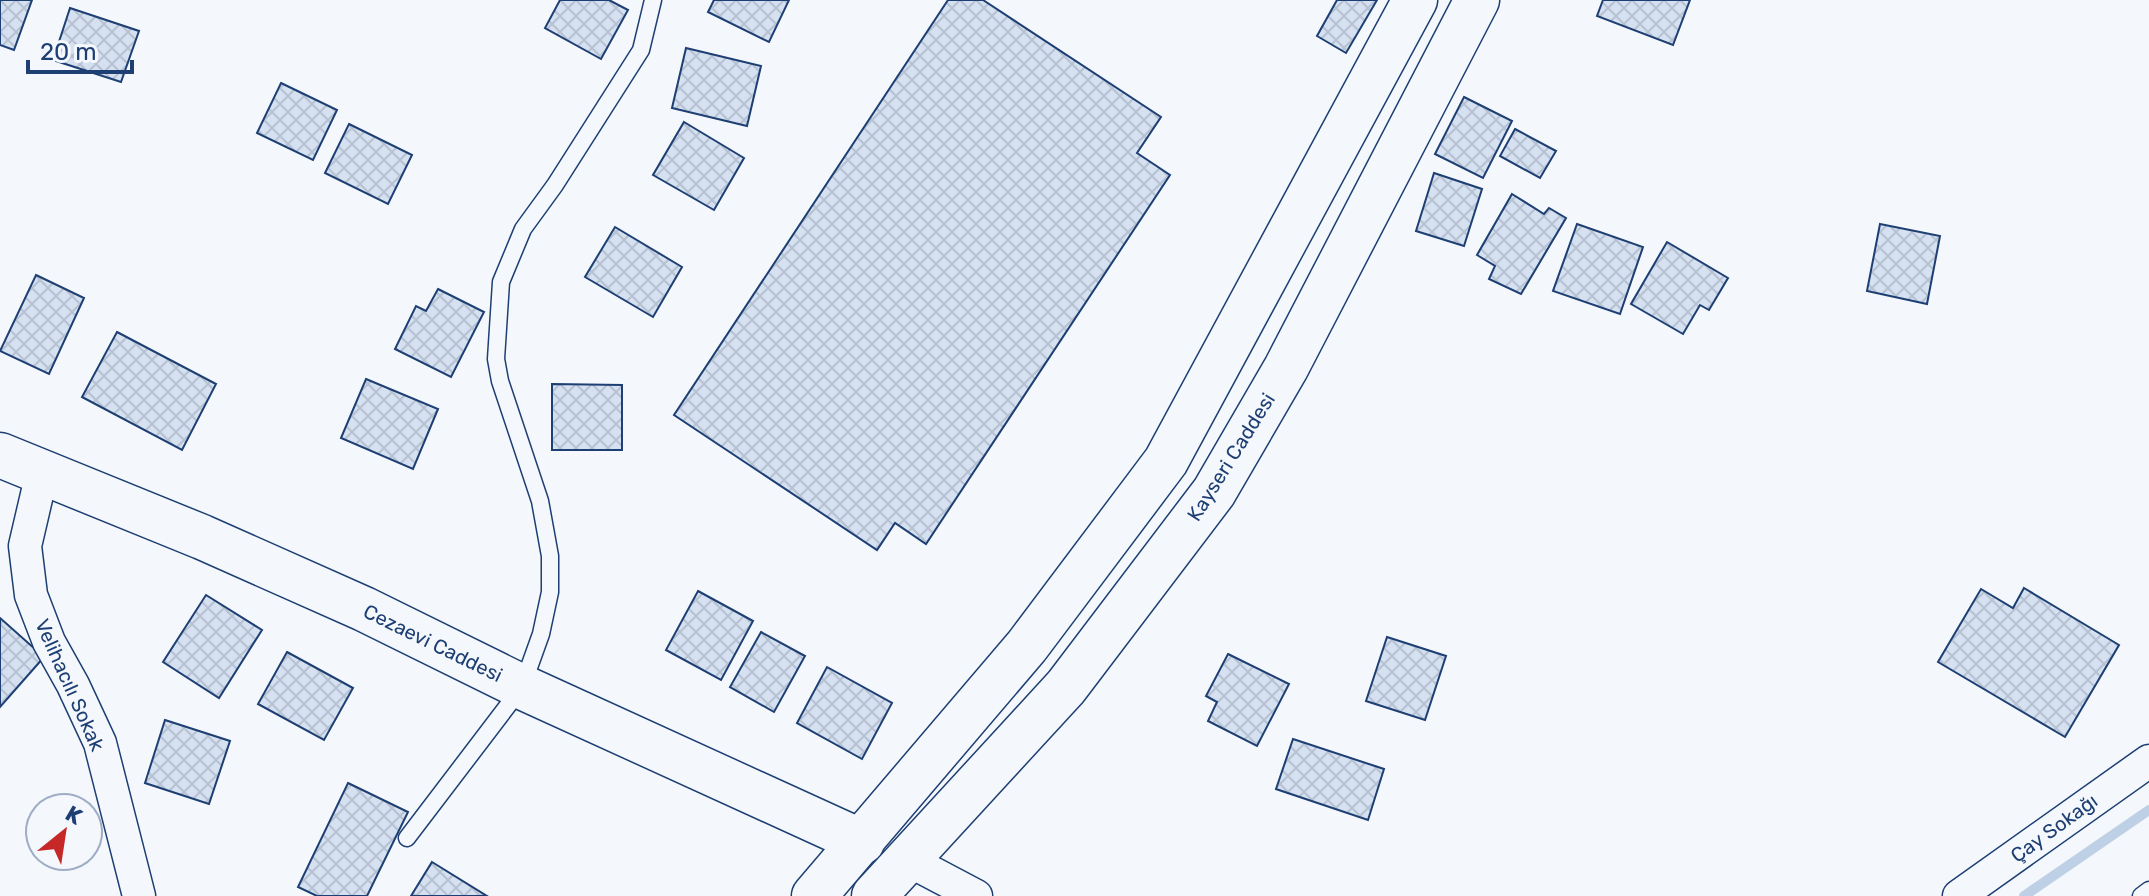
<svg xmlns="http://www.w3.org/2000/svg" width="2149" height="896" viewBox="0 0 2149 896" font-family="Rubik,sans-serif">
<defs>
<pattern id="building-cross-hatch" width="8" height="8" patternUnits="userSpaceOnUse" patternTransform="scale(2)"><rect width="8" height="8" fill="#d5e0f0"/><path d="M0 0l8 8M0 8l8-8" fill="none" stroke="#b6c1d1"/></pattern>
</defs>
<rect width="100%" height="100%" fill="#f4f7fb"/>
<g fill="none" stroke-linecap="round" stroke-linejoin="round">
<!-- stream -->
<polyline stroke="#bed0e5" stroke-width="10" points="2024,896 2149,810"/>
</g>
<!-- building -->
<g fill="url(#building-cross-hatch)" stroke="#1d3f73" stroke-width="2">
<polygon points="0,0 32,0 14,50 0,45"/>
<polygon points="560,0 609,0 628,10 601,59 545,28"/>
<polygon points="714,0 789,0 769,42 708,12"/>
<polygon points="948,0 983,0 1161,117 1137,153 1170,175 926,544 895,523 877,550 674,415"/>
<polygon points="1337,0 1377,0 1346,53 1317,36"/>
<polygon points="1603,0 1690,0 1673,45 1597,16"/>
<polygon points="70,8 139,31 121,82 53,60"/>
<polygon points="686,48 761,66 747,126 672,108"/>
<polygon points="281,83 337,110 313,160 257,133"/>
<polygon points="1464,97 1512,121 1483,178 1435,154"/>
<polygon points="684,122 744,158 714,210 653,175"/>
<polygon points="349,124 412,155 388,204 325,173"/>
<polygon points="1515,129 1556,151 1540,178 1500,156"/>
<polygon points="1434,173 1482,189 1464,246 1416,231"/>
<polygon points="1512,194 1544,214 1549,208 1566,218 1521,294 1489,279 1495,266 1477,255"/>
<polygon points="1577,224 1643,247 1620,314 1553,291"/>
<polygon points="1880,224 1940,236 1927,304 1867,291"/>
<polygon points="615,227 682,267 653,317 585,277"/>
<polygon points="1667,242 1728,278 1709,310 1700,305 1683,334 1631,304"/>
<polygon points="36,275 84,298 49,374 0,351"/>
<polygon points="438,289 484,312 451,377 395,349 416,306 426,311"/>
<polygon points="117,332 216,384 182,450 82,397"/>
<polygon points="366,379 438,409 413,469 341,438"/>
<polygon points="552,384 622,385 622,450 552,450"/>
<polygon points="2024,588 2119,645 2065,737 1938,662 1981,589 2013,608"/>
<polygon points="698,591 753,621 721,680 666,650"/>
<polygon points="206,595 262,630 219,698 163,662"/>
<polygon points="0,618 44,657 0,707"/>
<polygon points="761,632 805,656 774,712 730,687"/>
<polygon points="1387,637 1446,656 1425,720 1366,701"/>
<polygon points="287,652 353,688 324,740 258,704"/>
<polygon points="1228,654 1289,684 1257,746 1208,721 1217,702 1206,696"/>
<polygon points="827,667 892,703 862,759 797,723"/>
<polygon points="165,720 230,741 209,804 145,783"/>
<polygon points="1293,739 1384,769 1368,820 1276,789"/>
<polygon points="348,783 408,812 367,896 317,896 298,887"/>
<polygon points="432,862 487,896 411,896"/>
</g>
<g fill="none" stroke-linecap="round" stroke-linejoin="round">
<!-- lane casing -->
<g stroke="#1d3f73" stroke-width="19">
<g id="lane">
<polyline points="407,838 522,687 541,634 550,592 550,556 540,501 500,381 496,359 501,282 523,229 555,185 641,50 653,0"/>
<polyline points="2141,896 2149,890"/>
</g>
</g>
<!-- street casing -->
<g stroke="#1d3f73" stroke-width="35">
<g id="street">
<polyline points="42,473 25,546 31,595 49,642 73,685 100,743 139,896"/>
<polyline points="906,859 976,896"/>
<polyline points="1959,896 2149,761"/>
</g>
</g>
<!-- secondary casing -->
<g stroke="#1d3f73" stroke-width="47">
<g id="secondary">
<polyline points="0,455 202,537 364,609 522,687 862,842"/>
<polyline points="814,896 1027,646 1166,461 1415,0"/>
<polyline points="874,896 1066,687 1214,492 1286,368 1477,0"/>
</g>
</g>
<!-- lane -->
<use href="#lane" stroke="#f4f7fb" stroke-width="16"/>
<!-- street -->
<use href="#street" stroke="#f4f7fb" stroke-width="32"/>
<!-- secondary -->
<use href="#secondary" stroke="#f4f7fb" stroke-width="44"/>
</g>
<g text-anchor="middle" stroke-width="6" stroke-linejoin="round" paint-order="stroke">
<!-- street labels -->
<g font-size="20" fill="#1d3f73" stroke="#f4f7fb">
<text transform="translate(1231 457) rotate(-58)" y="7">Kayseri Caddesi</text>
<text transform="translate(433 643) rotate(26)" y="7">Cezaevi Caddesi</text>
<text transform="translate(70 685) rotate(66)" y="7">Velihacılı Sokak</text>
<text transform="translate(2054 828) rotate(-36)" y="7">Çay Sokağı</text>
</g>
</g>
<!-- north arrow -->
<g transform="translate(64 832) rotate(30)"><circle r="38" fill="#f4f7fb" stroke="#9eadc5" stroke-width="2"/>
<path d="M0-6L14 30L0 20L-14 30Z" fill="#c62828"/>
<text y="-12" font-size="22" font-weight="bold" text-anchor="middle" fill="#1d3f73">K</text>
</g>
<!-- scale -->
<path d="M28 60v12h104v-12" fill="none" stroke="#1d3f73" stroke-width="4"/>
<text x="40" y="60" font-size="24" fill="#1d3f73" stroke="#f4f7fb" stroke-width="6" paint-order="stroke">20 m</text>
</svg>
